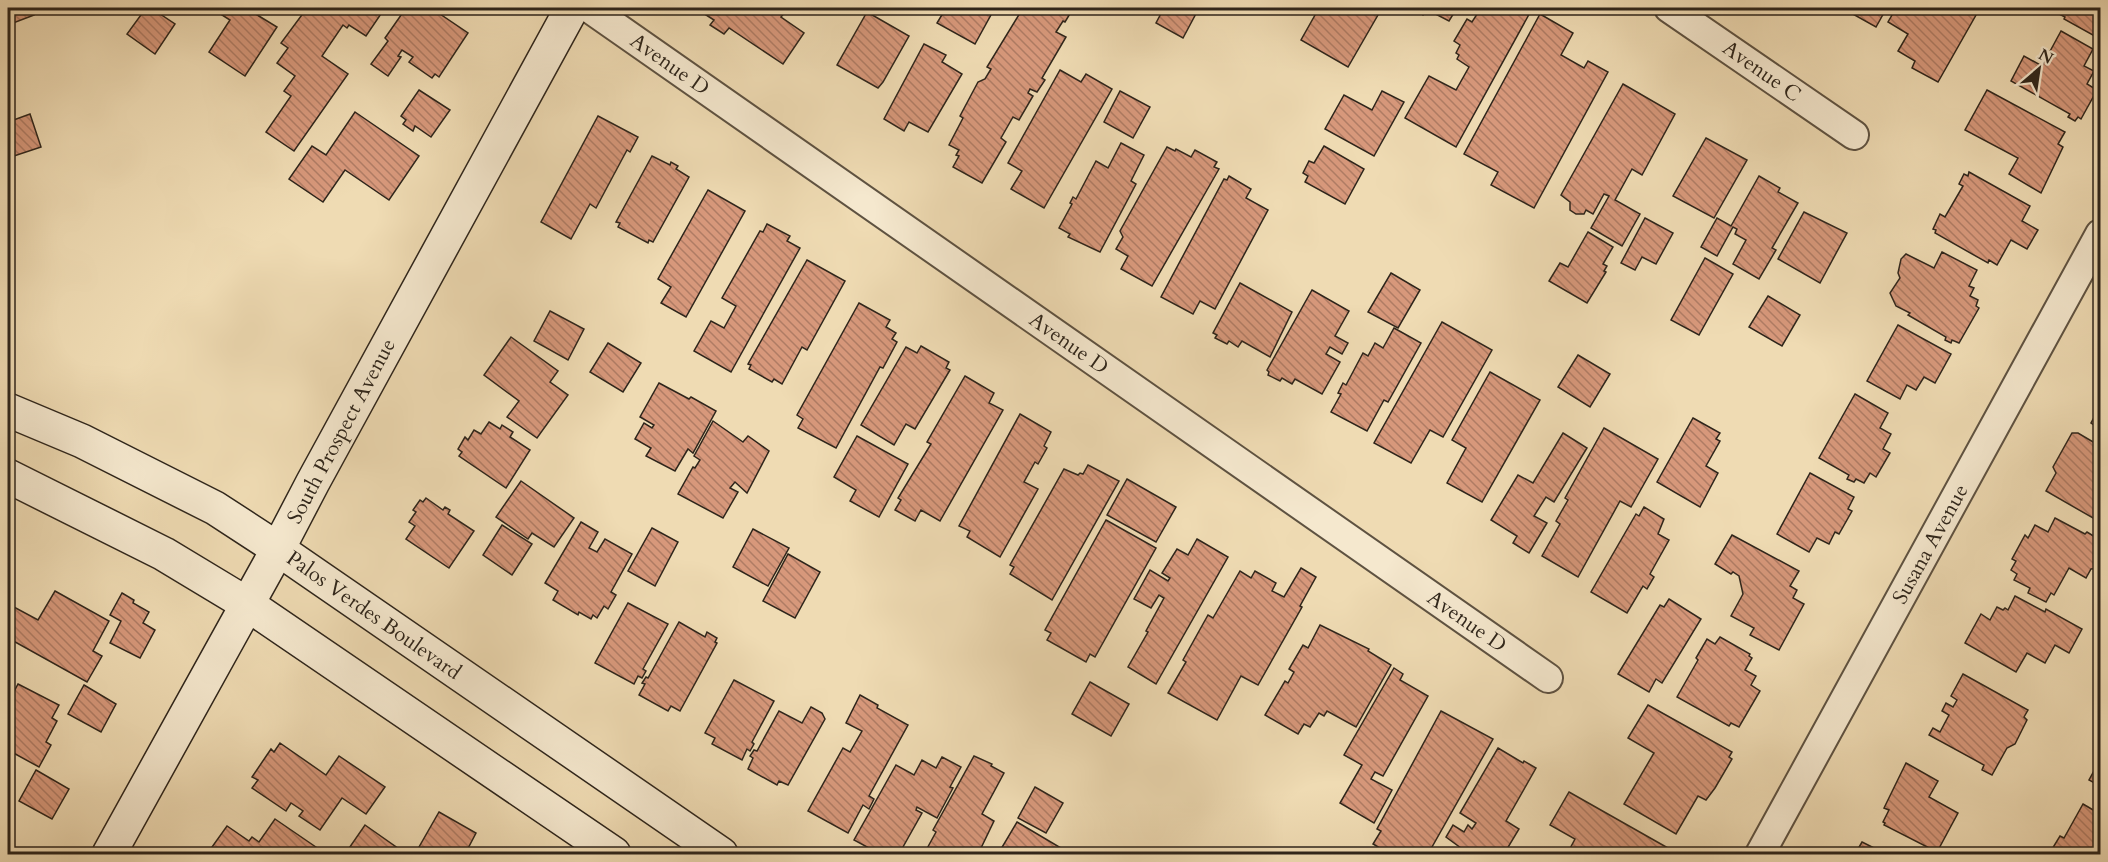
<svg xmlns="http://www.w3.org/2000/svg" width="2108" height="862" viewBox="0 0 2108 862" font-family="Cardo,serif">
<defs>
<pattern id="building-back-hatch" width="6" height="6" patternUnits="userSpaceOnUse" patternTransform="scale(1.5)"><rect width="6" height="6" fill="#d7987b"/><path d="M-1 5l2 2M0 0l6 6M5-1l2 2" fill="none" stroke="#af7c64"/></pattern>
</defs>
<rect width="100%" height="100%" fill="#efdbb3"/>
<filter id="stains"><feTurbulence type="fractalNoise" baseFrequency=".00333" numOctaves="4"/><feColorMatrix values="0 0 0 0 .2 0 0 0 0 .09 0 0 0 0 .02 0 0 0 .5 -.17"/></filter>
<radialGradient id="worn" r=".72"><stop offset=".6" stop-color="#630" stop-opacity="0"/><stop offset="1" stop-color="#630" stop-opacity=".3"/></radialGradient>
<!-- building -->
<g fill="url(#building-back-hatch)" stroke="#2e251b" stroke-width="1.5">
<polygon points="8,8 31,8 34,15 8,25"/>
<polygon points="146,8 151,8 175,24 155,54 127,34"/>
<polygon points="211,8 258,8 254,13 277,27 245,76 209,52 230,20"/>
<polygon points="307,8 385,8 366,36 349,25 347,28 343,25 322,56 348,74 294,151 266,132 291,96 284,91 295,76 277,63 288,48 281,43"/>
<polygon points="406,8 431,8 468,33 439,77 435,74 432,78 409,62 413,57 402,50 398,56 401,57 388,76 371,64 388,41 385,38"/>
<polygon points="695,8 781,8 786,11 781,17 804,33 783,64 729,28 724,34 710,25 714,20"/>
<polygon points="924,8 939,8 935,14"/>
<polygon points="946,8 982,8 992,13 975,44 937,23"/>
<polygon points="1023,8 1062,8 1071,12 1065,22 1063,21 1056,32 1066,37 1042,78 1045,80 1037,92 1030,89 1028,93 1033,96 1019,120 1013,117 1001,138 1006,142 982,183 953,167 959,156 956,155 959,150 949,145 963,118 960,116 978,82 985,79 991,69 987,67"/>
<polygon points="1140,8 1154,8 1151,13"/>
<polygon points="1164,8 1199,8 1183,38 1156,23"/>
<polygon points="1319,8 1382,8 1348,67 1301,40"/>
<polygon points="1412,8 1457,8 1449,21 1426,9 1423,15"/>
<polygon points="1481,8 1532,9 1456,147 1405,118 1429,76 1456,90 1469,67 1457,59 1459,55 1456,53 1460,45 1454,41 1467,19 1472,22"/>
<polygon points="1842,8 1980,8 1938,82 1912,68 1915,61 1898,51 1908,34 1888,22 1892,15 1885,11 1876,27"/>
<polygon points="2063,8 2100,8 2100,39 2064,19 2065,17 2059,14"/>
<polygon points="867,12 909,36 883,82 878,88 837,65"/>
<polygon points="1540,14 1573,33 1561,55 1584,68 1588,61 1608,72 1534,208 1491,185 1498,172 1464,154"/>
<polygon points="2061,31 2093,49 2084,66 2094,71 2087,84 2097,90 2081,119 2078,117 2075,121 2068,117 2070,114 2011,81 2024,56 2042,66"/>
<polygon points="924,44 946,55 942,62 962,74 928,132 909,122 904,131 884,119"/>
<polygon points="1060,70 1081,82 1086,74 1112,89 1044,208 1011,189 1022,171 1008,163"/>
<polygon points="1623,84 1675,114 1642,175 1632,169 1615,200 1640,214 1622,246 1591,228 1609,196 1604,194 1593,214 1586,210 1584,214 1576,214 1570,210 1570,202 1561,195"/>
<polygon points="419,90 450,110 431,137 415,126 413,131 403,124 406,120 401,116"/>
<polygon points="1987,90 2065,132 2058,144 2063,147 2041,193 2009,174 2018,158 1965,130"/>
<polygon points="1120,91 1150,107 1133,138 1104,122"/>
<polygon points="1382,91 1404,102 1374,156 1325,129 1344,95 1372,110"/>
<polygon points="355,112 419,156 389,200 345,170 323,202 289,179 312,146 326,155"/>
<polygon points="30,114 41,147 8,158 8,122"/>
<polygon points="598,116 638,137 630,152 627,150 596,208 590,204 571,239 541,222"/>
<polygon points="1706,138 1747,160 1714,218 1673,196"/>
<polygon points="1121,143 1144,155 1131,181 1136,184 1100,252 1068,237 1070,234 1059,228 1072,204 1070,203 1073,197 1076,199 1096,161 1108,168"/>
<polygon points="1324,146 1364,169 1345,204 1305,182 1308,176 1303,173 1309,161 1314,163"/>
<polygon points="1167,147 1175,151 1176,149 1191,157 1195,150 1217,162 1214,167 1219,169 1152,286 1121,269 1128,256 1116,249 1123,237 1120,231"/>
<polygon points="652,156 670,165 671,162 678,166 676,169 689,177 653,242 649,240 648,243 618,227 620,223 616,222"/>
<polygon points="1969,172 2030,206 2022,221 2038,230 2027,249 2011,240 1997,265 1989,260 1988,263 1935,233 1936,230 1933,229 1940,214 1945,217 1963,186 1959,184 1964,174 1968,176"/>
<polygon points="1229,176 1251,189 1246,198 1268,210 1215,309 1200,301 1193,314 1161,297 1224,179 1227,180"/>
<polygon points="1759,176 1780,188 1778,192 1798,203 1772,248 1776,250 1759,279 1733,264 1746,240 1735,234 1737,229 1733,227 1717,256 1701,247 1717,218 1731,226"/>
<polygon points="8,183 13,200 8,201"/>
<polygon points="708,190 745,211 686,317 661,303 671,287 658,279"/>
<polygon points="1804,212 1847,233 1820,283 1778,259"/>
<polygon points="1645,218 1673,233 1656,264 1642,257 1635,270 1621,263"/>
<polygon points="767,224 790,236 787,241 800,248 731,372 694,351 711,321 724,328 736,306 722,298 760,231 763,232"/>
<polygon points="1588,232 1613,247 1603,264 1607,266 1604,271 1606,272 1587,303 1549,281 1560,263 1568,267"/>
<polygon points="1942,252 1977,270 1969,286 1974,288 1970,296 1978,300 1976,306 1979,308 1959,343 1952,340 1951,343 1945,340 1946,337 1908,315 1910,313 1896,306 1890,293 1900,278 1898,273 1901,259 1906,254 1934,268"/>
<polygon points="1705,258 1733,274 1699,335 1671,320"/>
<polygon points="807,260 845,281 807,350 802,347 782,384 774,379 772,382 749,369 751,365 748,364"/>
<polygon points="1391,273 1420,290 1398,328 1368,312"/>
<polygon points="1240,283 1292,312 1270,357 1242,341 1238,347 1229,341 1227,344 1215,338 1217,335 1213,333"/>
<polygon points="1312,290 1349,311 1335,336 1348,343 1342,354 1330,347 1326,354 1340,362 1322,394 1295,379 1292,384 1282,378 1280,381 1268,375 1269,372 1267,370"/>
<polygon points="1768,296 1800,315 1782,346 1749,327"/>
<polygon points="859,303 890,320 886,327 896,333 892,339 897,342 883,368 880,367 836,448 798,428 803,419 797,415"/>
<polygon points="550,311 584,329 568,360 534,341"/>
<polygon points="1442,322 1492,350 1443,437 1430,430 1411,463 1374,443"/>
<polygon points="1898,325 1951,354 1935,383 1924,377 1916,390 1907,385 1900,399 1867,381"/>
<polygon points="1394,328 1421,343 1388,402 1384,400 1367,431 1331,412 1341,394 1338,393 1343,383 1346,385 1363,353 1368,356 1375,343 1383,348"/>
<polygon points="511,337 558,371 550,382 568,395 537,438 507,417 519,401 484,375"/>
<polygon points="608,343 641,363 623,392 590,372"/>
<polygon points="921,346 949,362 946,368 950,370 915,429 906,424 894,445 861,425 906,347 917,353"/>
<polygon points="1578,355 1610,374 1590,407 1558,387"/>
<polygon points="1490,372 1540,400 1482,502 1447,483 1466,448 1452,440"/>
<polygon points="965,376 994,393 989,403 1003,410 940,521 921,510 915,521 895,510 901,500 898,498 931,444 927,442"/>
<polygon points="659,383 689,399 691,397 716,411 693,453 688,449 675,471 646,456 651,448 635,439 644,423 652,428 654,425 640,417"/>
<polygon points="1855,394 1888,413 1880,428 1891,434 1883,449 1890,453 1876,477 1870,473 1864,483 1856,479 1854,482 1847,479 1849,475 1819,458"/>
<polygon points="2100,406 2100,429 2091,423"/>
<polygon points="1020,414 1051,432 1044,446 1047,448 1038,464 1035,462 1024,482 1038,489 1000,557 967,537 970,531 959,526"/>
<polygon points="1693,418 1720,433 1716,439 1720,441 1706,466 1718,473 1700,507 1657,482"/>
<polygon points="713,421 743,442 748,436 769,451 747,493 735,482 730,488 738,492 723,518 678,494 693,467 695,468 700,460 694,456"/>
<polygon points="489,422 500,429 502,425 513,432 510,437 530,450 506,488 459,456 462,452 458,449 465,437 468,440 474,430 481,434"/>
<polygon points="1604,428 1658,459 1631,507 1620,501 1578,577 1542,556 1560,524 1556,521 1568,500 1565,498"/>
<polygon points="1563,433 1587,448 1554,502 1546,497 1534,516 1547,523 1529,553 1513,543 1517,536 1491,520 1518,475 1533,483"/>
<polygon points="2072,433 2078,433 2100,446 2100,522 2046,491 2056,473 2053,467"/>
<polygon points="857,436 908,464 879,517 850,501 856,490 834,477"/>
<polygon points="1088,465 1119,481 1052,600 1010,574 1014,567 1010,565 1064,469 1078,475 1080,473 1083,474"/>
<polygon points="1810,473 1854,497 1848,509 1852,511 1839,534 1835,532 1829,544 1817,538 1809,552 1777,534"/>
<polygon points="1127,479 1176,507 1156,542 1107,515"/>
<polygon points="521,481 574,518 554,547 532,533 528,539 496,517"/>
<polygon points="426,498 443,510 445,507 450,510 448,514 474,531 449,568 406,539 415,526 409,522 416,512 413,510 420,500 423,502"/>
<polygon points="1644,507 1664,519 1658,534 1669,540 1650,574 1654,577 1647,589 1643,586 1627,613 1591,592 1636,514 1639,516"/>
<polygon points="2055,518 2085,534 2087,532 2100,540 2100,568 2091,569 2086,578 2069,568 2054,595 2051,593 2046,602 2028,593 2030,588 2014,580 2017,574 2011,570 2016,561 2012,559 2025,535 2028,538 2035,525 2048,532"/>
<polygon points="1106,520 1156,548 1095,657 1090,654 1086,662 1047,640 1051,633 1045,630"/>
<polygon points="581,522 598,532 589,548 597,552 605,539 632,554 611,592 616,595 608,609 604,606 597,618 593,615 591,619 579,612 578,615 553,600 558,591 545,583"/>
<polygon points="502,525 532,544 512,575 483,555"/>
<polygon points="652,528 678,542 655,586 628,571"/>
<polygon points="753,529 789,548 768,586 733,567"/>
<polygon points="1732,535 1799,571 1790,586 1797,590 1793,598 1804,604 1779,650 1750,635 1754,628 1731,616 1743,594 1739,576 1733,572 1731,574 1715,564"/>
<polygon points="1197,539 1228,557 1156,684 1128,667 1148,632 1146,631 1164,598 1159,595 1151,608 1134,599 1150,570 1168,581 1170,578 1162,573 1177,549 1188,555"/>
<polygon points="788,554 820,572 795,618 763,601"/>
<polygon points="1301,568 1316,577 1300,606 1302,607 1258,685 1241,676 1217,720 1168,693 1186,662 1183,660 1208,615 1213,618 1240,571 1251,578 1255,571 1276,583 1272,591 1284,597"/>
<polygon points="55,591 109,621 93,651 102,656 87,682 8,638 8,618 14,607 38,620"/>
<polygon points="122,593 134,600 133,603 149,612 143,623 155,630 140,658 110,643 121,621 110,615"/>
<polygon points="2015,596 2045,612 2046,609 2082,629 2069,653 2055,645 2045,663 2027,653 2016,672 1965,643 1981,614 1990,620 1997,607 2003,610 2005,608 2008,610"/>
<polygon points="1669,599 1701,619 1662,683 1656,679 1649,692 1618,674 1660,605 1664,607"/>
<polygon points="628,603 668,624 643,669 646,671 642,678 638,676 634,684 595,663"/>
<polygon points="679,622 705,637 707,632 717,638 715,642 717,643 680,711 671,706 668,711 639,695 645,684 642,683 646,677 648,678"/>
<polygon points="1320,625 1369,649 1368,651 1391,665 1356,727 1327,711 1324,716 1319,713 1310,727 1304,724 1298,734 1265,715 1285,681 1288,683 1294,672 1289,669 1303,645 1308,648"/>
<polygon points="1720,637 1750,654 1749,656 1752,658 1745,670 1756,676 1751,685 1760,691 1739,727 1731,723 1729,726 1677,697 1698,660 1696,658 1707,639 1715,644"/>
<polygon points="1394,668 1403,674 1400,680 1428,696 1383,776 1375,772 1371,779 1392,790 1374,823 1340,803 1362,765 1344,755"/>
<polygon points="1963,674 2028,710 2024,717 2027,720 2015,744 2007,748 1992,775 1982,770 1984,765 1929,735 1933,728 1940,732 1949,715 1942,711 1946,703 1953,707 1957,700 1951,696"/>
<polygon points="734,680 774,701 752,742 754,744 750,751 747,749 742,760 712,744 715,738 705,733"/>
<polygon points="1090,682 1129,704 1111,736 1072,714"/>
<polygon points="18,684 59,705 52,718 57,721 46,742 51,745 39,767 8,750 8,703"/>
<polygon points="84,685 116,704 101,732 68,714"/>
<polygon points="860,695 878,705 877,708 908,725 869,796 874,799 869,809 863,805 848,833 808,811 843,748 850,752 862,731 846,723"/>
<polygon points="1648,705 1732,752 1729,757 1732,759 1715,788 1706,800 1698,796 1676,834 1624,804 1654,753 1628,738"/>
<polygon points="811,707 822,713 825,719 788,785 779,781 777,785 748,769 753,758 750,756 754,750 757,751 779,711 802,723"/>
<polygon points="1441,711 1493,739 1428,854 1387,854 1385,851 1373,844 1381,831 1377,829"/>
<polygon points="280,743 326,775 339,756 385,787 366,814 342,798 320,830 299,816 303,811 291,803 286,811 252,788 258,780 252,777 271,749 274,752"/>
<polygon points="1498,748 1523,763 1524,761 1536,768 1506,821 1519,829 1504,854 1462,854 1465,851 1446,837 1453,825 1464,832 1468,825 1472,829 1476,823 1460,813"/>
<polygon points="974,756 992,764 991,766 1004,773 982,814 994,821 980,850 977,854 924,854 936,832 933,830"/>
<polygon points="942,757 961,767 950,787 953,788 937,818 917,807 916,810 922,813 899,854 880,854 854,840 896,765 914,775 922,760 936,768"/>
<polygon points="2100,760 2100,786 2089,780"/>
<polygon points="1906,763 1938,781 1929,797 1958,813 1937,852 1884,825 1885,823 1883,822 1889,810 1884,808"/>
<polygon points="36,770 69,789 52,819 19,801"/>
<polygon points="1035,787 1063,803 1046,833 1018,818"/>
<polygon points="8,788 14,791 8,802"/>
<polygon points="1569,792 1675,852 1673,854 1567,854 1575,839 1550,825"/>
<polygon points="2083,804 2100,814 2100,854 2049,854 2060,836 2064,838"/>
<polygon points="439,812 476,833 465,854 438,854 432,851 431,854 415,854"/>
<polygon points="275,819 326,854 207,854 227,826 249,841 252,837 259,842"/>
<polygon points="1017,822 1066,851 1064,854 998,854"/>
<polygon points="365,825 399,849 395,854 345,854"/>
<polygon points="1862,842 1886,854 1855,854"/>
<polygon points="403,849 414,854 400,854"/>
</g>
<g fill="none" stroke-linecap="round" stroke-linejoin="round">
<!-- street casing -->
<g stroke="#5e5241" stroke-width="32">
<g id="street">
<polyline points="589,8 1548,678"/>
<polyline points="1669,8 1854,135"/>
<polyline points="1760,854 2100,234"/>
</g>
</g>
<!-- secondary casing -->
<g stroke="#2e251b" stroke-width="36">
<g id="secondary">
<polyline points="8,410 82,441 215,508 278,549 721,854"/>
<polyline points="8,476 164,554 247,604 614,854"/>
<polyline points="109,854 278,549 313,482 572,8"/>
</g>
</g>
<!-- street -->
<use href="#street" stroke="#f5e8ce" stroke-width="28"/>
<!-- secondary -->
<use href="#secondary" stroke="#f5e8ce" stroke-width="33"/>
</g>
<g text-anchor="middle" stroke-width="4.5" stroke-linejoin="round" paint-order="stroke">
<!-- street labels -->
<g font-size="21" fill="#2e251b" stroke="#f5e8ce">
<text transform="translate(670 64) rotate(35)" y="7">Avenue D</text>
<text transform="translate(1762 71) rotate(35)" y="7">Avenue C</text>
<text transform="translate(1069 343) rotate(35)" y="7">Avenue D</text>
<text transform="translate(341 431) rotate(-62)" y="7">South Prospect Avenue</text>
<text transform="translate(1930 544) rotate(-61)" y="7">Susana Avenue</text>
<text transform="translate(374 615) rotate(35)" y="7">Palos Verdes Boulevard</text>
<text transform="translate(1467 621) rotate(35)" y="7">Avenue D</text>
</g>
</g>
<!-- margin -->
<rect width="2108" height="862" fill="none" stroke="#efdbb3" stroke-width="30"/>
<rect x="9" y="9" width="2090" height="844" fill="none" stroke="#2e251b" stroke-width="3"/>
<rect x="15" y="15" width="2078" height="832" fill="none" stroke="#2e251b" stroke-width="1.5"/>
<!-- north arrow -->
<g transform="translate(2039 69) rotate(29)" stroke="#f5e8ce" stroke-width="4.5" paint-order="stroke">
<path d="M0-4.5L10 22L0 15L-10 22Z" fill="#2e251b"/>
<text y="-9" font-size="16" font-weight="bold" text-anchor="middle" fill="#2e251b">N</text>
</g>
<rect width="100%" height="100%" filter="url(#stains)"/>
<rect width="100%" height="100%" fill="url(#worn)"/>
</svg>
